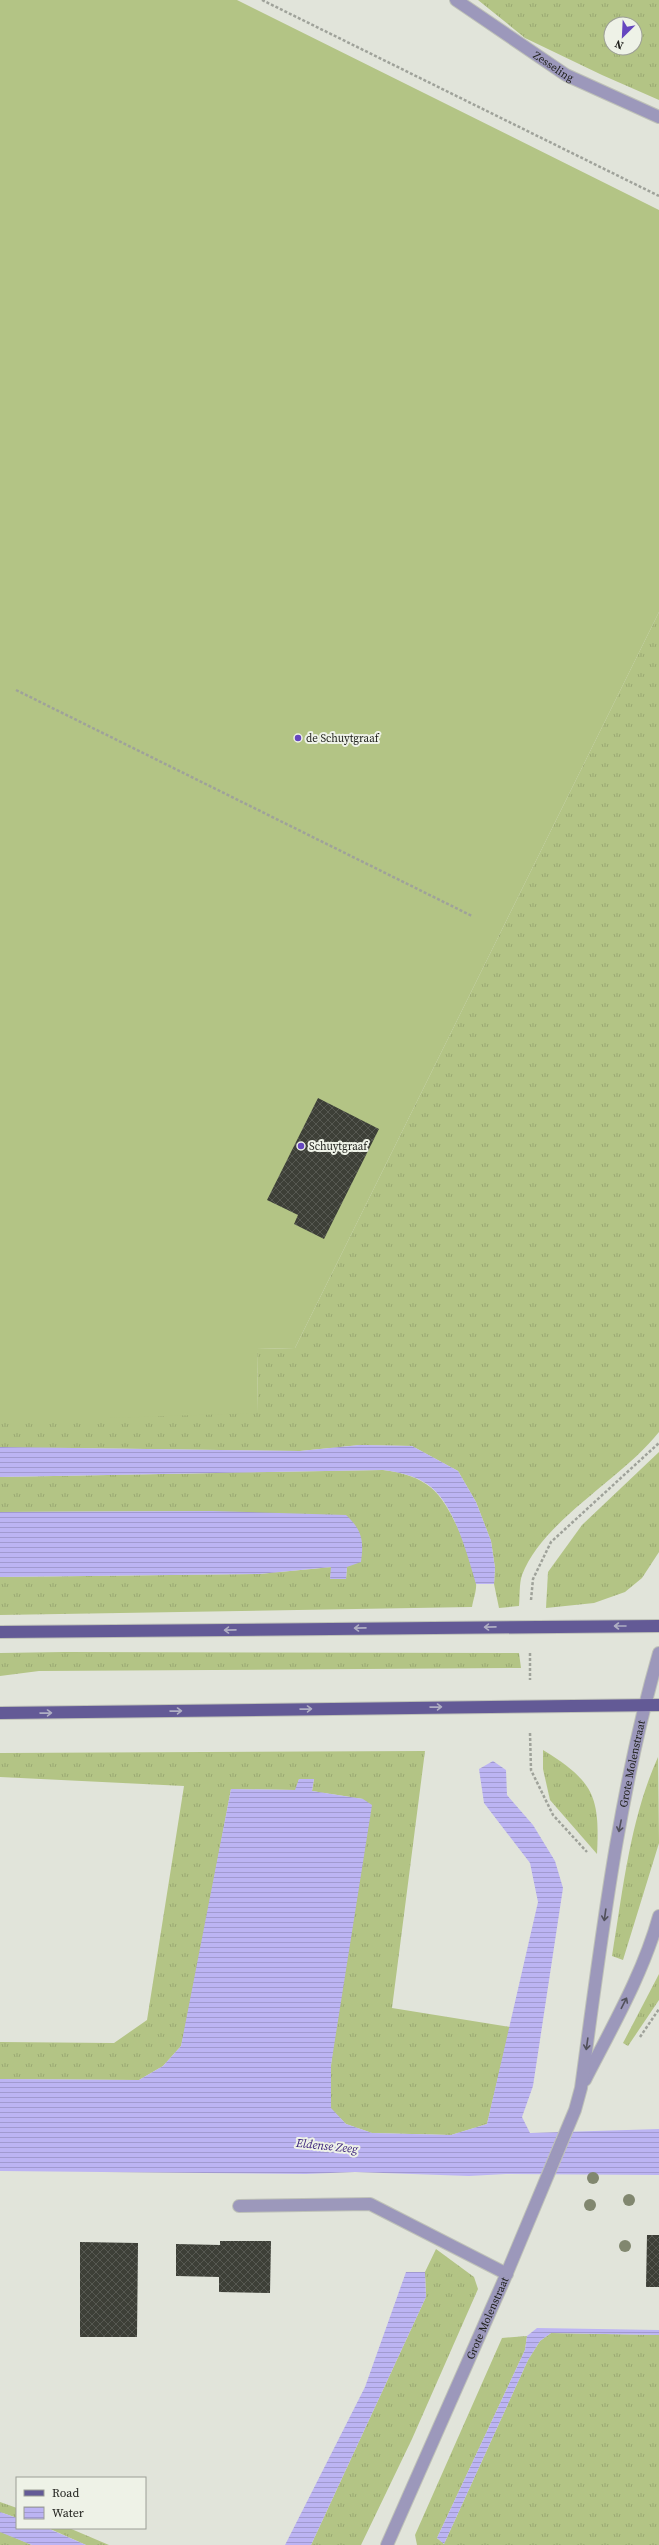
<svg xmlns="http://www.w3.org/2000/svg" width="659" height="2545" viewBox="0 0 659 2545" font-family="'Source Serif 4',serif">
<defs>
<pattern id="grass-tufts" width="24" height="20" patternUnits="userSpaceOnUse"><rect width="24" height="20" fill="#b3c485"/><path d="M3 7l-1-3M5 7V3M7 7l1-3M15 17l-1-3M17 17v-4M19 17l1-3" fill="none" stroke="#9aa872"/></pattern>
<pattern id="water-rules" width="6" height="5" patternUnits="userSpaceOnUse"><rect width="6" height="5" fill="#bcb4f3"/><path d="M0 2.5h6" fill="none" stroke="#a19ad0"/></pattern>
<pattern id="building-cross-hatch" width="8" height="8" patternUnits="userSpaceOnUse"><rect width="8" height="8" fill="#3d3f37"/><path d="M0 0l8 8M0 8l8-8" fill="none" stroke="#565851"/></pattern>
</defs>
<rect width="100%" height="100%" fill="#e1e4da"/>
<!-- grass -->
<g fill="url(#grass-tufts)" fill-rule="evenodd">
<path d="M 478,0 L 659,0 L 659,100 L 602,75 L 525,38 ZM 611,24 L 635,24 L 635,48 L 611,48 Z"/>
<path d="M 659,612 L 659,1432 C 621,1480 543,1520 522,1575 C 519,1584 520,1596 519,1606 L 499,1608 L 494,1584 L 495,1568 L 491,1541 L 476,1502 L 458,1471 L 412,1446 L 360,1445 L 300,1451 L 0,1447 L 0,1418 L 110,1418 L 111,1354 L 258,1413 L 257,1349 L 295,1348 Z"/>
<polygon points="659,1452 659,1552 642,1578 625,1592 594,1603 546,1608 548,1572 582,1525"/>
<path d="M 383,1470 C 398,1472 413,1475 426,1484 C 450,1498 471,1556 476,1583 C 477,1590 473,1600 472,1607 L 0,1615 L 0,1577 L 259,1574 L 332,1567 L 330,1579 L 346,1579 L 347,1567 L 212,1511 L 0,1512 L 0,1477 Z"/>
<polygon points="65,1652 519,1653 521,1668 39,1671 0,1676 0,1653"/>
<path d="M 543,1750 C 593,1781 600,1795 597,1854 L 550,1800 L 543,1769 Z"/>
<polygon points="425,1751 392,2008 510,2027 487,2124 451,2135 372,2133 346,2124 330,2108 331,2065 363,1799 312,1791 314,1779 299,1779 296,1790 231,1789 188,2018 181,2046 163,2066 139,2080 0,2079 0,2042 114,2043 147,2020 184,1786 0,1777 0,1753"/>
<path d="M 658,1757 L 659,1843 L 623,1960 L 612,1956 C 623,1890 630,1819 658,1757 Z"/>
<polygon points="659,1974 659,2000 628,2046 623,2043"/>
<polygon points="436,2249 474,2277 478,2289 412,2439 361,2545 311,2545 426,2297 425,2272"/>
<polygon points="551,2333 659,2335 659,2545 417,2545 415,2535 502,2338 527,2336 525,2350 437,2538 444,2544 528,2360 540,2341"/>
<polygon points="0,2502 17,2508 17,2518 0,2512"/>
<polygon points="48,2528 69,2528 109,2545 86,2545"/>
<polygon points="0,2532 4,2533 32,2545 0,2545"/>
</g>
<!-- pitch -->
<polygon fill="#b3c485" points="0,0 237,0 659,210 659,612 295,1348 257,1349 258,1413 110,1418 0,1418"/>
<!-- water -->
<g fill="url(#water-rules)">
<path d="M 360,1445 L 412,1446 L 458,1471 L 476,1502 L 491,1541 L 495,1568 L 494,1584 L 476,1584 C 467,1554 454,1502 427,1484 C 414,1475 398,1472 383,1470 L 0,1477 L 0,1447 L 300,1451 Z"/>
<path d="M 212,1511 L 346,1515 C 362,1530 364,1540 361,1562 L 347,1567 L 346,1579 L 330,1579 L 331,1567 L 259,1574 L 0,1577 L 0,1512 Z"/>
<polygon points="493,1761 506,1770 507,1795 533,1825 555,1861 563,1888 533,2086 522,2117 530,2133 659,2129 659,2175 506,2174 469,2176 355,2172 306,2174 0,2171 0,2079 139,2080 163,2066 181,2046 231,1789 295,1790 299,1779 314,1779 312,1791 363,1799 372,1805 331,2065 331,2108 346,2124 372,2133 451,2135 487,2124 538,1902 530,1863 484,1803 479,1769"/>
<polygon points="406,2272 425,2272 426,2297 311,2545 285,2545 365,2387"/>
<polygon points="537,2328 659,2330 659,2335 551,2333 540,2341 528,2360 444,2544 437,2538 525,2350 527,2336"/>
<polygon points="0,2512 17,2518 17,2528 47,2528 86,2545 32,2545 0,2532"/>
</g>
<!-- building -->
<g fill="url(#building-cross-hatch)">
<polygon points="318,1098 379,1129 324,1239 294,1224 298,1215 267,1200"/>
<polygon points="647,2235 659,2235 659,2287 646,2287"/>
<polygon points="220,2241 271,2241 270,2293 219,2292 219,2277 176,2276 176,2244 220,2245"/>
<polygon points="80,2242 138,2243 137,2337 80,2337"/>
</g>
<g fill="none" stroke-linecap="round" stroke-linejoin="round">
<!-- minor casing -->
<g stroke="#bec1b8" stroke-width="14">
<g id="minor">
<path id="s1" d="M 456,0 L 566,75 L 659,117"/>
<path d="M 585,2080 C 612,2027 643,1974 659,1916"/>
<polyline points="239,2206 370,2204 507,2274"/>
<path id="s2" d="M 387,2545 L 504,2280 L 575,2110 L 581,2088 C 601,1942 618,1795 659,1653"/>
</g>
</g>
<!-- major casing -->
<g stroke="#bec1b8" stroke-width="14">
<g id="major">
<polyline points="0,1632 659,1626"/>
<polyline points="0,1713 659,1705"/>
</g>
</g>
<!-- path -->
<g stroke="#9fa29a" stroke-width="2.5" stroke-dasharray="3 2" stroke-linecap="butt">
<polyline points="262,0 659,196"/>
<polyline points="16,690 472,916"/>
<polyline points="531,1600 533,1579 551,1542 659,1443"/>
<polyline points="530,1653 530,1680"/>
<polyline points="530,1733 531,1770 553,1815 587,1852"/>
<polyline points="640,2037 659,2009"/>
</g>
<!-- minor -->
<use href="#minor" stroke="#9c98bb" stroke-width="12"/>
<!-- major -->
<use href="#major" stroke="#635a96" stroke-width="12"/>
</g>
<!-- trees -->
<g fill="#81876f">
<circle cx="593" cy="2178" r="6"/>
<circle cx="629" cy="2200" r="6"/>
<circle cx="590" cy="2205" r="6"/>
<circle cx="625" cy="2246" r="6"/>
</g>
<!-- one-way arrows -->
<defs><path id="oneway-shaft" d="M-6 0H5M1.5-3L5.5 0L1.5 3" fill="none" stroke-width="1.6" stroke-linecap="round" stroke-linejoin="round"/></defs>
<g stroke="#afaec3">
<use href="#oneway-shaft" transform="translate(620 1626) rotate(180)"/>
<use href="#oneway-shaft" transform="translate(490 1627) rotate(179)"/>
<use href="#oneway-shaft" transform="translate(360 1628) rotate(179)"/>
<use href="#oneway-shaft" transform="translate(230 1630) rotate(179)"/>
<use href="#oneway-shaft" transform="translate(436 1707) rotate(-1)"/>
<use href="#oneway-shaft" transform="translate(306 1709) rotate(-1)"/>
<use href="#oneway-shaft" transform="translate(176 1711) rotate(-1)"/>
<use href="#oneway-shaft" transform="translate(46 1713) rotate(-1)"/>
</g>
<g stroke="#52515c">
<use href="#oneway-shaft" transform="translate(620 1826) rotate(101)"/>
<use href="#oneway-shaft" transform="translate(605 1915) rotate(98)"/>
<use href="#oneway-shaft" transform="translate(624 2003) rotate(-63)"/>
<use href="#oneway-shaft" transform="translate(587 2044) rotate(98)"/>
</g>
<!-- markers -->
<g fill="#6546bf" stroke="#eef2e7" stroke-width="1.5">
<circle cx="298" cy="738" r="4"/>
<circle cx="301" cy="1146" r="4"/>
</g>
<g text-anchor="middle" stroke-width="4" stroke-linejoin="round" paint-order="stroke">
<!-- street labels -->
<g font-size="11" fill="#20211d" stroke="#eef2e7">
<text dy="4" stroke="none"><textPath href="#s1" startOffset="118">Zesseling</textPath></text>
<text dy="4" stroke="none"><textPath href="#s2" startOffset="825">Grote Molenstraat</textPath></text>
<text dy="4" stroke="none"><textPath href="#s2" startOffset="248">Grote Molenstraat</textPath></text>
</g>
<!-- poi labels -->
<g font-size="11" fill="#20211d" stroke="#eef2e7" text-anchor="start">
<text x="306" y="742">de Schuytgraaf</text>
<text x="309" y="1150">Schuytgraaf</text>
</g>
<!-- water labels -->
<g font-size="12" font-style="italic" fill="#3c237b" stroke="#eef2e7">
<text transform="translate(327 2146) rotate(6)" y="4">Eldense Zeeg</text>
</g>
</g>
<!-- legend -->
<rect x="16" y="2477" width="130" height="52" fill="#eef2e7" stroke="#9c9e96"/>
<rect x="24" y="2490" width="20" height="6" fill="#635a96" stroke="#9c9e96"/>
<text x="52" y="2497" font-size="12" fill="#20211d">Road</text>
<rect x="24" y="2507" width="20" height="12" fill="url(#water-rules)" stroke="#9c9e96"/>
<text x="52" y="2517" font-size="12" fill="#20211d">Water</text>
<!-- north arrow -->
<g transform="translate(623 36) rotate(204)"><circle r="19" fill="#eef2e7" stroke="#9c9e96"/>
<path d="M0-3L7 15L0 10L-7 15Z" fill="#6546bf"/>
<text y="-6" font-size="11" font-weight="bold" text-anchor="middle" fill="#20211d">N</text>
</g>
</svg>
